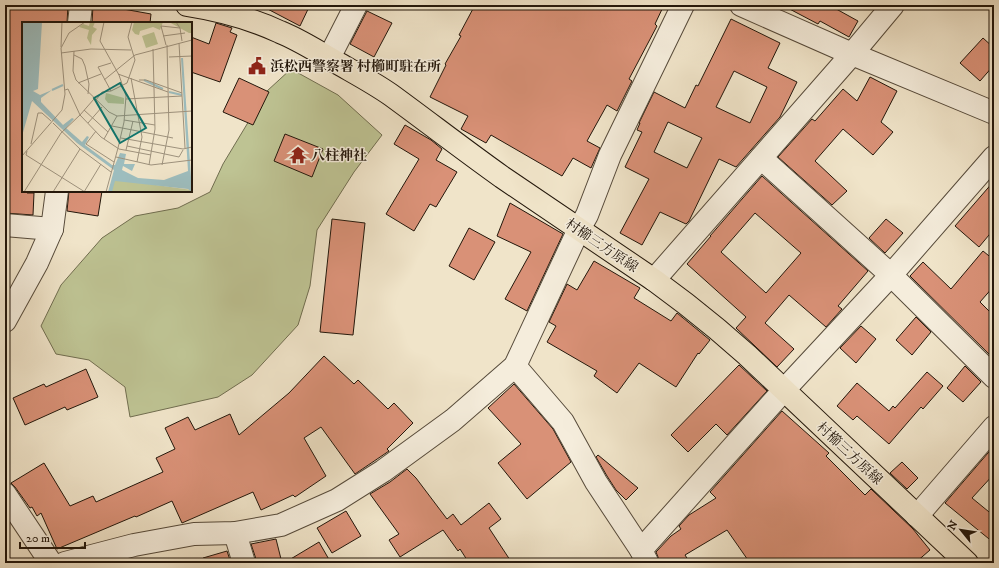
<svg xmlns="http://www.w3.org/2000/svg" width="999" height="568" viewBox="0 0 999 568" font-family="'IM FELL DW Pica','Noto Serif JP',serif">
<rect width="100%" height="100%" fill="#f0e4c9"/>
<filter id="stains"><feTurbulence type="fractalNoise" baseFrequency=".005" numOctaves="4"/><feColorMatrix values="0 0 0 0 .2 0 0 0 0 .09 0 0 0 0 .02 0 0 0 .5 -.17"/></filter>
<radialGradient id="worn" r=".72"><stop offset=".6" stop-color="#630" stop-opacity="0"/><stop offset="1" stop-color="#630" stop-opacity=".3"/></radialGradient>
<!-- green -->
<polygon fill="#bec393" stroke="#706d4f" points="291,69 338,95 382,135 354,172 317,230 310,286 298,325 252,375 218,397 130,417 125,387 89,360 56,354 41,326 61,285 102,238 135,216 178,208 210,192 223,164 267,91"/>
<!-- building -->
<g fill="#d99177" stroke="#23170b" fill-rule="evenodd">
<polygon points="5,5 68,5 67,23 23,23 23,191 28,191 27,193 34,193 33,215 5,213"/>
<polygon points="93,5 101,5 151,14 150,23 92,23"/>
<polygon points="260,5 310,5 300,26"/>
<polygon points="475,5 664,5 655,24 657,26 629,79 632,81 617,111 607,105 587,141 600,148 591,168 573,158 562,176 491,135 486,143 461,129 468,116 430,97 446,65 445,64 461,36 459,35"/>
<polygon points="782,5 829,5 858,21 849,37 820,21 818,24"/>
<polygon points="367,11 392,23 374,57 350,44"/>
<path d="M 731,19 L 780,43 L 768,68 L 797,82 L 780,117 L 736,167 L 719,159 L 689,221 L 686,224 L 660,212 L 642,245 L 620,233 L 649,179 L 625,167 L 642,132 L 637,130 L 640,123 L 639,123 L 654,92 L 685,108 L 696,85 L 698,86 ZM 734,71 L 767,87 L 750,123 L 716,107 ZM 668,122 L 702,138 L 687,168 L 654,152 Z"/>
<polygon points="216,23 232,28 230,32 237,35 220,82 191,72 191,37 209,44"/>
<polygon points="983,38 994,48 994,65 980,81 960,63"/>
<polygon points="870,77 897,91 881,122 893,132 873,155 843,129 815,161 847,191 832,205 778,157 812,119 815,121 843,89 857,101"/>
<polygon points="239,78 269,92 253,125 223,112"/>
<polygon points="405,125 431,140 442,149 436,160 457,172 436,207 430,204 414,231 386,214 419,159 394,144"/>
<polygon points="285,134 323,149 312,177 274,161"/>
<path d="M 762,176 L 868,271 L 838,306 L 842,309 L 826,327 L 789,295 L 765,323 L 794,349 L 777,367 L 736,328 L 746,317 L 687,264 L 711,236 L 710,236 ZM 755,213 L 801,253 L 766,293 L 721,252 Z"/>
<polygon points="994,181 994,229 979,247 955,226"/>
<polygon points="69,191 102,191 98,216 67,211"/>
<polygon points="510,203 563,234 527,311 505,299 531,252 497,236"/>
<polygon points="332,219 365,223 353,335 320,332"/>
<polygon points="886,219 903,233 885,253 869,238"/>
<polygon points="469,228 495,242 474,280 449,266"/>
<polygon points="983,251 994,260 994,286 980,302 994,316 994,359 910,276 923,262 951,289"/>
<polygon points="594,261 640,288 634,298 671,321 677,313 710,340 699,354 698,353 676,387 639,363 617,393 594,376 597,371 547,342 556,326 549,322 567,284 577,290"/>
<polygon points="916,317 931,332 912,355 896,340"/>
<polygon points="861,326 876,339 856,363 840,348"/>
<polygon points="324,356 354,384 358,380 388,409 394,403 413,423 387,449 389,451 355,474 321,427 304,438 326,476 295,497 293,495 261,510 253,492 182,523 172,501 136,517 135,516 57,549 41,513 37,516 32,507 30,508 15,487 11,483 44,463 70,506 93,496 96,502 163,472 156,458 175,449 165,428 188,417 195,430 230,414 239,435 289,393"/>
<polygon points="739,365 767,391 727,435 716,424 688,452 671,435"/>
<polygon points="965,366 981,382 963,402 947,388"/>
<polygon points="86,369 98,397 67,410 65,407 25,425 13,398 44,384 46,387"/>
<polygon points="927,372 943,386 923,409 921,407 889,444 857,416 853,420 837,406 857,383 889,411 893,406 895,408"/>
<polygon points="514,384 553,429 571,462 527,499 498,463 521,444 488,408"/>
<polygon points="782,411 829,453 826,456 865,495 871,489 913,529 930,550 915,563 750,563 727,530 685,555 690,563 659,563 658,557 656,552 671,536 681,529 679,526 689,515 716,498 710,492"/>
<polygon points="994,446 994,474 972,498 994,516 994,543 945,503"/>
<polygon points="598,455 638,488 626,500 616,490 607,476 596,457"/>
<polygon points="902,462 918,478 907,489 890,473"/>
<polygon points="407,469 416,478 447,519 453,514 461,525 489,503 501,519 489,528 512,563 469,563 460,549 458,551 443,530 400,557 389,540 399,534 370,494 390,482"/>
<polygon points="346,511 361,536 332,553 317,528"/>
<polygon points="276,539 282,563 256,563 256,559 251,544"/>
<polygon points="319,542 331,563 284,563"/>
<polygon points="227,551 231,563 204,563 203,558"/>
</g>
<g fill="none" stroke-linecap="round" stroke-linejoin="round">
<!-- minor casing -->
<g stroke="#564a3a" stroke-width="24">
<g id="minor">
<polyline points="741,5 852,54 994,113"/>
<polyline points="79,23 81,5"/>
<polyline points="329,58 356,5"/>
<polyline points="761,158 891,275 994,377"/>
<polyline points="5,225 52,229"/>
<polyline points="654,280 852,54 893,5"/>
<polyline points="5,321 37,263 52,229 57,191"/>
<polyline points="515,366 563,422 596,482 641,550 647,562"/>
<polyline points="5,494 51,563"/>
<polyline points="917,516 994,427"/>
<polyline points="235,533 244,563"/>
<polyline points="641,550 784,390 891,275 994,157"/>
<polyline points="65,563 134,545 194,534 235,533 281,525 337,500 383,471 453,420 515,366 579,229 587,215 610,155 683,5"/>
</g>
</g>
<!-- major casing -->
<g stroke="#23170b" stroke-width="24">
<path id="major" d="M 187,5 C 219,10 250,18 280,32 C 300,40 318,52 336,62 C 355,73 374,83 391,95 C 428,122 464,150 502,177 L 654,280 L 686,304 L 717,329 L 747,355 L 967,563"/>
</g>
<!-- minor -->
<use href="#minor" stroke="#f5eddc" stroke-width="22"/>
<!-- major -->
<use href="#major" stroke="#f0e4c9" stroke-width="22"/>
</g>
<!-- icons -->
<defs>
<g id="civic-bare" transform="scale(1.38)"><path d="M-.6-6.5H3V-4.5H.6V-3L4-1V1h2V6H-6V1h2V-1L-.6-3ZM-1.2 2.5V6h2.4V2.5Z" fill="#8f2418" stroke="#f5eddc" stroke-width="2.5" paint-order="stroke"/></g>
<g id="temple-bare" transform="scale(1.38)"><path d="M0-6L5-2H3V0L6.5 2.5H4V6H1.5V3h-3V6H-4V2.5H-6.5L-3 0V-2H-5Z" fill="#8f2418" stroke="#f5eddc" stroke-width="2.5" paint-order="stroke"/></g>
</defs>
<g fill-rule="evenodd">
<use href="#civic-bare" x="257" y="66"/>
<use href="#temple-bare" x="298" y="155"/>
</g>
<g text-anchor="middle" stroke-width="3" stroke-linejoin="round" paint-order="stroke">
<!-- poi labels -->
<g font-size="14" font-weight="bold" fill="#23170b" stroke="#f5eddc" text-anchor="start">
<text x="270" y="71">浜松西警察署 村櫛町駐在所</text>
<text x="311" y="160">八柱神社</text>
</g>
<!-- street labels -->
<g font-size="14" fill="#23170b" stroke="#f5eddc">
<text transform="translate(602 245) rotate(34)" y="5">村櫛三方原線</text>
<text transform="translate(850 453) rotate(43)" y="5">村櫛三方原線</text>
</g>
</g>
<!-- overview -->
<g transform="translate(22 22)">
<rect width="170" height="170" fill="#f0e4c9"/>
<path d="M 68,0 L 73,0 L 71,5 L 75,7 L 70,13 L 69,23 L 65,16 L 67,8 L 57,5 L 61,2 L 67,4 ZM 112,0 L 141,0 L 138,8 L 131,5 L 118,9 L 117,13 L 113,12 L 110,8 ZM 147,0 L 170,0 L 170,11 L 167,11 ZM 132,10 L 136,22 L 124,26 L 120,14 ZM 84,71 L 102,76 L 102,82 L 86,81 L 83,77 ZM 91,157 L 170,168 L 170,170 L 88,170 Z" fill="#bec393"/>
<path d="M 0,0 L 20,0 L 16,67 L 11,69 L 18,73 L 30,68 L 19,76 L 19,80 L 41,103 L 50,96 L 52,97 L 44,106 L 60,120 L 65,114 L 67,115 L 63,123 L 90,143 L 93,143 L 98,131 L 104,132 L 102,142 L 113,142 L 110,149 L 101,144 L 100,148 L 116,156 L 142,158 L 166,149 L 159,36 L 161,36 L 170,170 L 166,167 L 93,159 L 90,170 L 86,170 L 92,148 L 55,121 L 10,79 L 0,114 Z" fill="#9dbdbe"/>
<path fill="none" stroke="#9dbdbe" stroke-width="2" d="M 122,58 L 141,67M 30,68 L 41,63M 147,70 L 160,73"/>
<path fill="none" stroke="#9e927d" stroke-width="1" d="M 82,0 L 78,19 L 97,53 L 104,74 L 102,100 L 96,126M 154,0 L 158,6 L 160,19M 141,14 L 163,11M 157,21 L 163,126M 144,23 L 139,4 L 158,6M 39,25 L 40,0M 52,29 L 51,49 L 54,58 L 87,90 L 95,94 L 170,89M 39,31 L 69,27 L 109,28M 52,33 L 60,37 L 63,44 L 67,62 L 66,72M 147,35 L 170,34M 96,52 L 146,70M 109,56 L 120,115 L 115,140M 82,58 L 113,33 L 170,18M 117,58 L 124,58 L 160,71M 56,61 L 79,52M 89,69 L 76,45 L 89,41M 72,77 L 58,93 L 79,115 L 97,127 L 129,133M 104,77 L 160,74M 74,78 L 80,70 L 89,69 L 105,61 L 113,38 L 106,15 L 110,0M 62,88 L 86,110M 102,98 L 133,103M 31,101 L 58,127 L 89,150M 66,101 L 80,85M 90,104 L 151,116M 74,109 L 64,122 L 92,140M 99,116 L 161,127 L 170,125M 82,117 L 95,94M 9,122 L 16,91 L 20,91 L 29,99M 105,124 L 157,135 L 161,128M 104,128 L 111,99M 5,129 L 4,133 L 63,170M 0,134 L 40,88 L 43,72 L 39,26 L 47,11 L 63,0M 94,135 L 129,143 L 170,138M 127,143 L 133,107 L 131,27M 140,143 L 147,108 L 145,23M 2,170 L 39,111 L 58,93 L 46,67 L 43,68M 31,170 L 58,127M 62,170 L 79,142M 84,170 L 96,126"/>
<path fill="#0f766e" fill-opacity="0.15" stroke="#0f766e" stroke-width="2" d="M 98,61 L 124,106 L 98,121 L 72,76 Z"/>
<rect width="170" height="170" fill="none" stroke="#23170b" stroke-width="2"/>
</g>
<!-- margin -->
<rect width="999" height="568" fill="none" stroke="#f0e4c9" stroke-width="20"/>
<rect x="6" y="6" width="987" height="556" fill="none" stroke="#23170b" stroke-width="2"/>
<rect x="10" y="10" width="979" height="548" fill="none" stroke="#23170b"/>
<!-- north arrow -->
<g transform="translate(961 530) rotate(300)" stroke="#f5eddc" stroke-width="3" paint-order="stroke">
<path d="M0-3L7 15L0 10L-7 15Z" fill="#23170b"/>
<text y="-6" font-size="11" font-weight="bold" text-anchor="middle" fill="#23170b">N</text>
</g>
<!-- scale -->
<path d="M20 542v6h65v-6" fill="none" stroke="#23170b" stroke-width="2"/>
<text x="26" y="542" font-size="12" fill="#23170b" stroke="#f5eddc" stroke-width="3" paint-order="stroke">20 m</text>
<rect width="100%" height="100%" filter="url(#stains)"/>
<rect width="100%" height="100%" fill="url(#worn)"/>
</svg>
